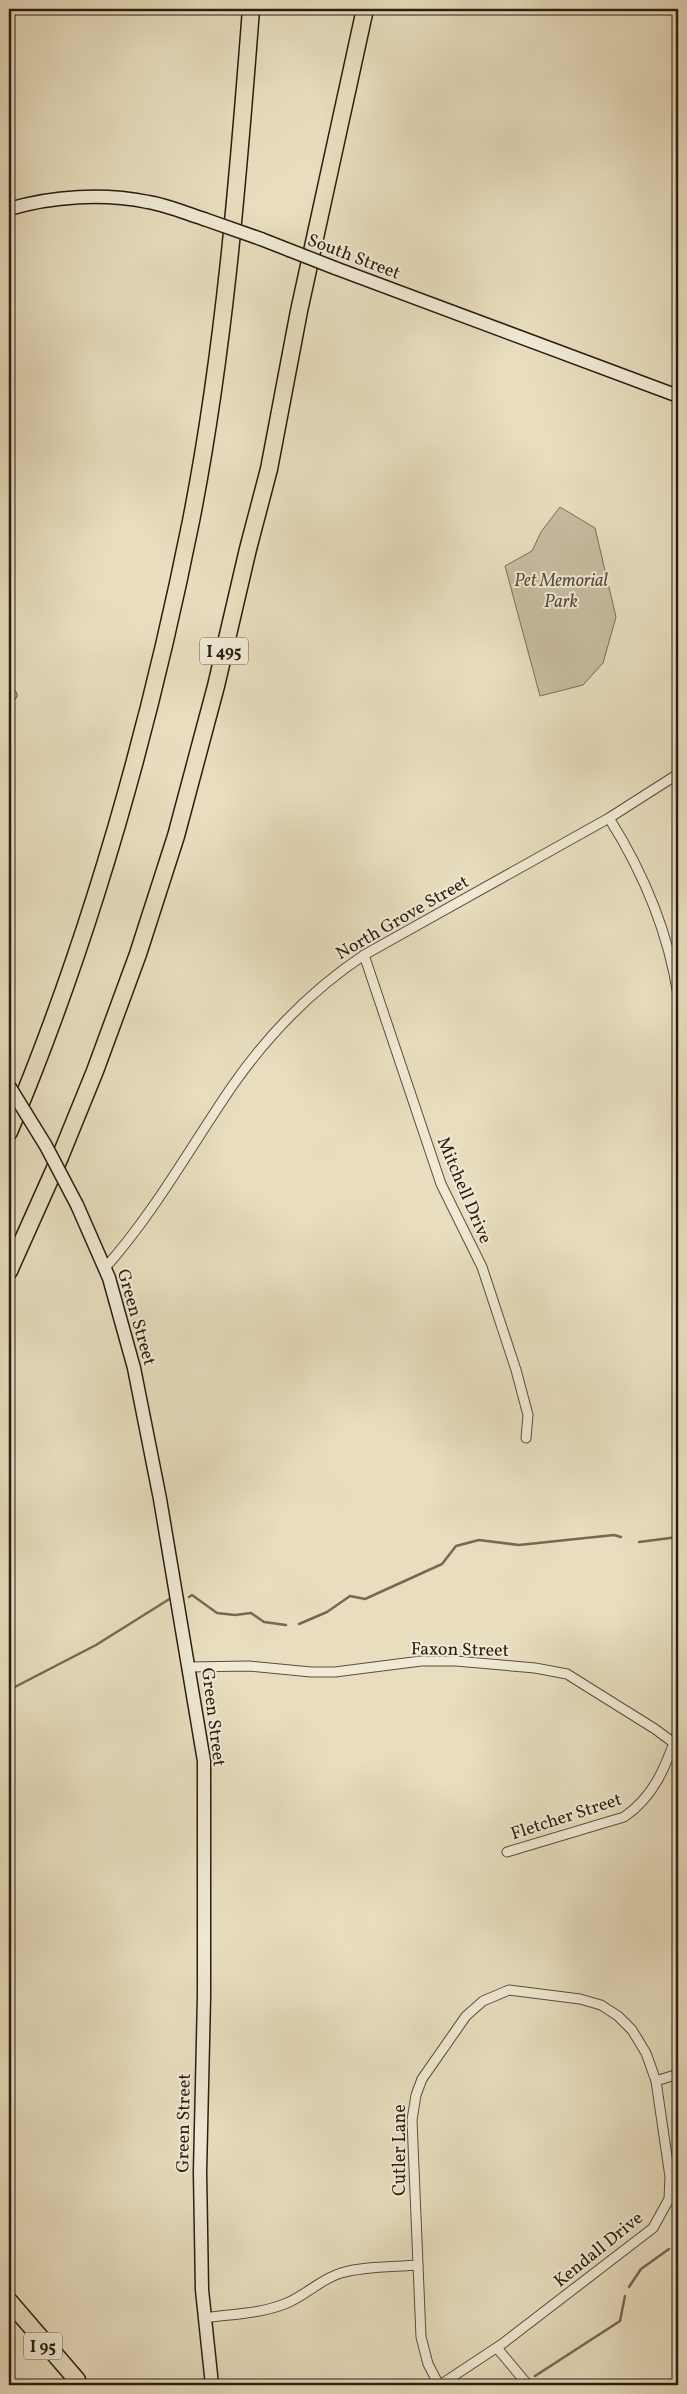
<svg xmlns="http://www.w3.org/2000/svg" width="687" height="2394" viewBox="0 0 687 2394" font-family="Vollkorn,serif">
<rect width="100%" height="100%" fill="#e8debf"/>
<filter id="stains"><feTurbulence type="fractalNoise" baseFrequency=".004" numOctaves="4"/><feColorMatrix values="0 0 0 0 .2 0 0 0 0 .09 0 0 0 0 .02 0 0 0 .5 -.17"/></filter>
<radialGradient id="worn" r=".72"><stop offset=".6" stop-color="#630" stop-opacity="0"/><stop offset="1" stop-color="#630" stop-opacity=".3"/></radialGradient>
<!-- green -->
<polygon fill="#c8bda2" stroke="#796d5a" points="560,507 595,528 616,617 603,663 583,685 540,696 505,566 532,551 541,532"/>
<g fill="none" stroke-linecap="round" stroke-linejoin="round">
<!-- stream -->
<g stroke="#756956" stroke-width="2.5">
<polyline points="639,1542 678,1537"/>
<polyline points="189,1597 192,1595 217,1613 235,1615 251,1613 264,1622 286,1625"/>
<polyline points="299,1624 327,1612 350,1596 365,1599 442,1564 456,1546 479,1540 519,1545 614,1535 621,1537"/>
<polyline points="9,1690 96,1645 171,1598"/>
<polyline points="677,2243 678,2242"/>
<polyline points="629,2287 641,2269 669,2249"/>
<polyline points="535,2376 620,2321 625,2296"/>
</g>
<!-- minor casing -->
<g stroke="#5a4d3d" stroke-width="11">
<g id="minor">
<polyline points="9,694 12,695"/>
<path d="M 609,818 C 643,872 668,931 678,995"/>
<polyline points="364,955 441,1184 482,1267 516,1370 528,1415 526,1438"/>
<path d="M 105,1268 C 155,1212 191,1146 233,1085 C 268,1035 313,989 364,955 L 609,818 L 678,774"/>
<polyline points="190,1667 249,1666 311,1672 335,1672 421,1661 456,1661 535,1668 567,1674 655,1729 678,1746"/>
<path d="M 507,1852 L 624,1817 C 655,1796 666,1765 678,1732"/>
<polyline points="656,2081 678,2074"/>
<path d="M 204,2318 C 231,2314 261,2314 287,2303 C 306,2295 321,2279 341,2273 C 365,2266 393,2267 418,2265"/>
<polyline points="497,2348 528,2385"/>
<polyline points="439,2385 428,2364 421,2337 412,2120 416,2095 422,2079 466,2016 483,2001 509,1990 580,1999 601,2005 618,2016 632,2030 646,2053 656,2081 670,2177 669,2199 653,2228 502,2344 440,2385"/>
</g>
</g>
<!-- secondary casing -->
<g stroke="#2a1d12" stroke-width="15">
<g id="secondary">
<path d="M 9,209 C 53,196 103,193 148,202 C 167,205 185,213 204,219"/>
<polyline points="261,239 289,250"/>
<polyline points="335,268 678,396"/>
<polyline points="77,1205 109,1278 134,1368 160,1499 204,1761 204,1997 200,2172 202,2290 212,2385"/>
</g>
</g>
<!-- motorway casing -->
<g stroke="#2a1d12" stroke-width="19">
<g id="motorway">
<path d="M 9,1132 C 92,935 149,730 191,521 C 224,353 238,180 251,9"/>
<polyline points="9,1271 60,1157 95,1071 138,954 176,836 216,686 248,549 269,469 299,311 365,9"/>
<polyline points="9,2301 77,2380"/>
</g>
</g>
<!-- minor -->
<use href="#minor" stroke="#f0ead5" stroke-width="9"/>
<!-- secondary -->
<use href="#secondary" stroke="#f0ead5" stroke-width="12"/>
<!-- motorway -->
<use href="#motorway" stroke="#e8debf" stroke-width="16"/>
<!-- secondary-bridge casing -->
<g stroke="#2a1d12" stroke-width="15" stroke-linecap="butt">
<g id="secondary-bridge">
<polyline points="204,219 261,239"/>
<polyline points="289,250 335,268"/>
<polyline points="9,1086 46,1146 77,1205"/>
</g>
</g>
<!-- secondary-bridge -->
<use href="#secondary-bridge" stroke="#f0ead5" stroke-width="12"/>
</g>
<g text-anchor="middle" stroke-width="4" stroke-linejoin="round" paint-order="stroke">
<!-- shield labels -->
<g fill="#f0ead5" stroke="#655a4c" stroke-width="1">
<rect x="200" y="637.5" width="48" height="27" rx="4"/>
<rect x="24" y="2332.5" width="38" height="27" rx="4"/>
</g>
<g font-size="16" font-weight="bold" fill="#2a1d12">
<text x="224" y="657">I 495</text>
<text x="43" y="2352">I 95</text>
</g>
<!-- street labels -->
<g font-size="18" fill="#2a1d12" stroke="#f0ead5">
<text transform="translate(354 256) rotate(21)" y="6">South Street</text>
<text transform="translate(402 917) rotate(-30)" y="6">North Grove Street</text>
<text transform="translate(465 1190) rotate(67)" y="6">Mitchell Drive</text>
<text transform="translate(137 1317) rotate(74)" y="6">Green Street</text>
<text transform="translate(460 1649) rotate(1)" y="6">Faxon Street</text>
<text transform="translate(214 1717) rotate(83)" y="6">Green Street</text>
<text transform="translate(566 1816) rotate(-18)" y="6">Fletcher Street</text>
<text transform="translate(183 2123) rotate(-89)" y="6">Green Street</text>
<text transform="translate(399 2150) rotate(-90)" y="6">Cutler Lane</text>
<text transform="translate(598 2249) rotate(-39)" y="6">Kendall Drive</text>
</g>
<!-- park labels -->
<g font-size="18" font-style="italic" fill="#594d3d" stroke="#f0ead5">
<text x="561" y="586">Pet Memorial<tspan x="561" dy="21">Park</tspan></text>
</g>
</g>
<!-- margin -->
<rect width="687" height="2394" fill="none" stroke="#e8debf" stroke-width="30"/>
<rect x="10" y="10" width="667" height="2374" fill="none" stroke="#2a1d12" stroke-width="2.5"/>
<rect x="15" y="15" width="657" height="2364" fill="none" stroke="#2a1d12"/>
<rect width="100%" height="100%" filter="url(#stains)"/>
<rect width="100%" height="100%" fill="url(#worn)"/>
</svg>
